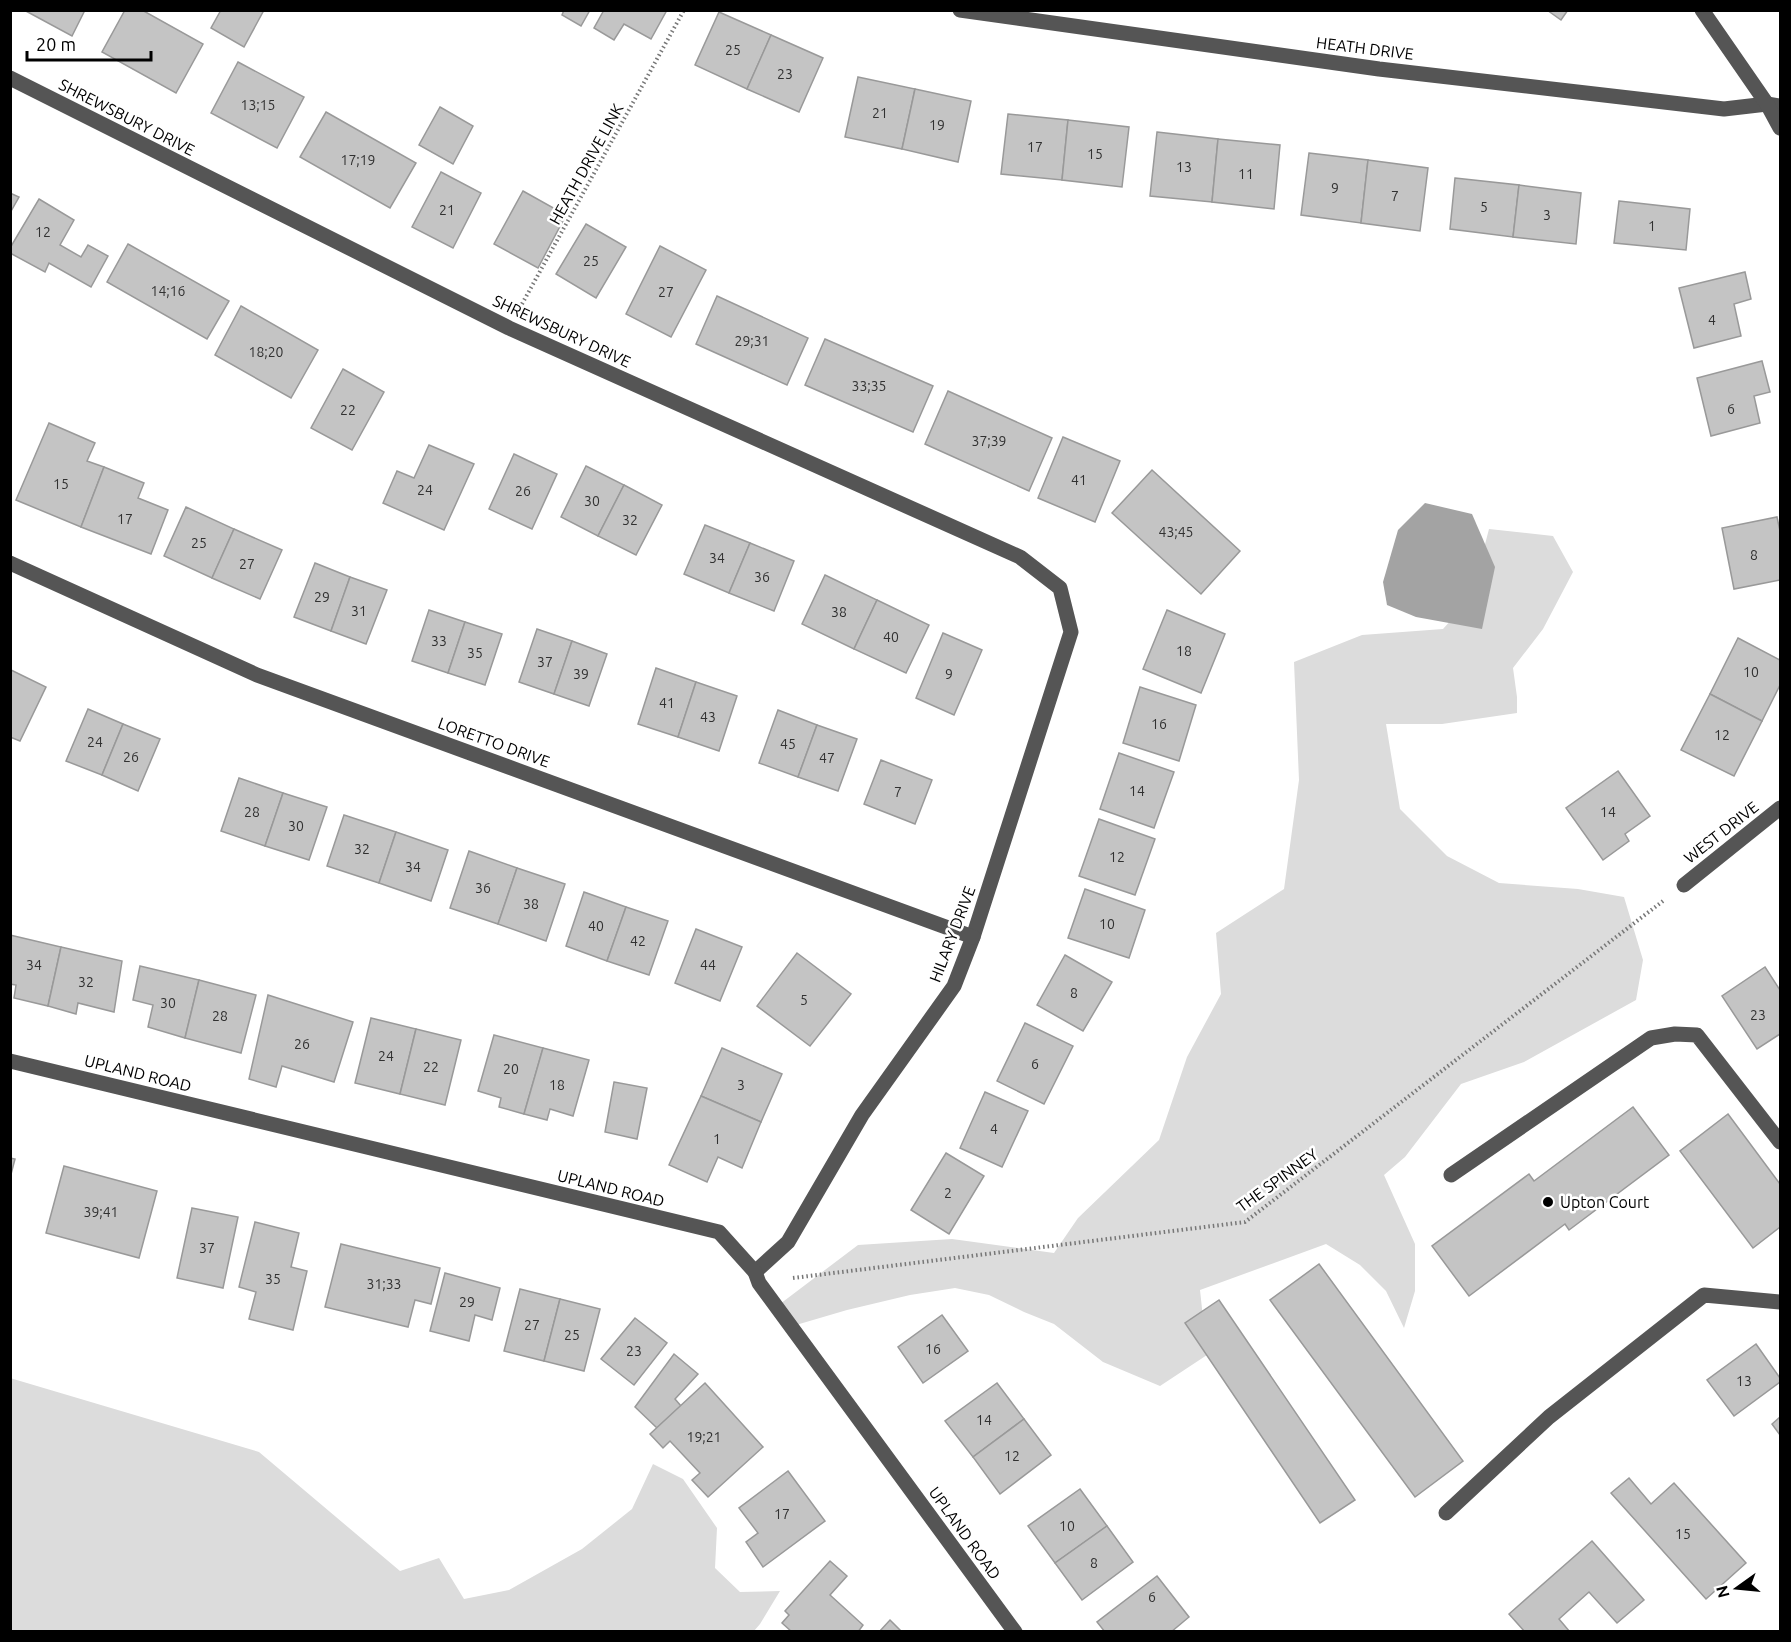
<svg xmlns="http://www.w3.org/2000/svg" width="1791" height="1642" viewBox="0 0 1791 1642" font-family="Ubuntu,sans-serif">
<rect width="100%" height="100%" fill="#fff"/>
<!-- green -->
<g fill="#dcdcdc">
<polygon points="1489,529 1553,536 1573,572 1543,629 1513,668 1517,697 1517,713 1442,724 1386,724 1400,809 1447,856 1499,883 1578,889 1624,897 1643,960 1636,1000 1524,1062 1461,1084 1405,1157 1384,1175 1415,1244 1415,1291 1404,1328 1386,1291 1360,1265 1326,1244 1200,1290 1207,1355 1160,1386 1103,1362 1054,1324 1024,1312 989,1295 955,1288 910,1295 847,1310 796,1325 780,1304 858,1245 952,1239 1054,1253 1078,1218 1159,1140 1187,1057 1221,994 1216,933 1284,889 1299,780 1294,662 1362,635 1443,629 1471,598"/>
<polygon points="10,1378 259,1452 400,1571 439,1558 464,1599 509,1590 582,1549 632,1509 653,1464 683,1479 717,1528 715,1568 740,1592 780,1591 760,1624 754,1631 11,1631"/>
</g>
<!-- water -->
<polygon fill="#a3a3a3" points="1425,503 1472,514 1495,567 1482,629 1416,617 1387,605 1383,582 1398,530"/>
<!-- building -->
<g fill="#c4c4c4" stroke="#999" stroke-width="1.5">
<polygon points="24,10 85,10 72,36"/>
<polygon points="125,10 142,10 203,44 176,93 102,52"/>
<polygon points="221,10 264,10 244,47 211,28"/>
<polygon points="564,10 590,10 581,26 562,15"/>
<polygon points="604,10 667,10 651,39 624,24 614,40 594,28"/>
<polygon points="1547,10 1568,10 1561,20"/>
<polygon points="719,12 771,35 747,89 695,65"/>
<polygon points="771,35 823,58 799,112 747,89"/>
<polygon points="238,62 304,97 277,148 211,113"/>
<polygon points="858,77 915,89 902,149 845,137"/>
<polygon points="915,89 971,101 958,162 902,149"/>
<polygon points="440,107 473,126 453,164 419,145"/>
<polygon points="326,112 416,163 390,208 300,157"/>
<polygon points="1008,114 1068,120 1062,180 1001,174"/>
<polygon points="1068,120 1129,127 1122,187 1062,180"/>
<polygon points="1157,132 1218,139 1212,202 1150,196"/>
<polygon points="1218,139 1280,145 1274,209 1212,202"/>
<polygon points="1309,153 1368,160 1361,223 1301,215"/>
<polygon points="1368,160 1428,168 1420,231 1361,223"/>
<polygon points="441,172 481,193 453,248 412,227"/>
<polygon points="1455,178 1519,185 1513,237 1450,229"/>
<polygon points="1519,185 1581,193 1576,244 1513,237"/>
<polygon points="523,191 566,215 538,268 494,244"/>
<polygon points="10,193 19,197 10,213"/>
<polygon points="39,199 74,220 60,245 81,257 88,245 108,256 91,287 49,263 45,272 10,253 10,248"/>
<polygon points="1619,201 1690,209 1686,250 1614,243"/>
<polygon points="586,224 626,247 596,298 556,274"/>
<polygon points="128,244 229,301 207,339 107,282"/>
<polygon points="660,246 706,270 671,337 626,314"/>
<polygon points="1745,272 1751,299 1734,304 1741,336 1694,348 1679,288"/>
<polygon points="717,296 808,338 787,385 696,344"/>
<polygon points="241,306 318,350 291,398 215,355"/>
<polygon points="825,339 933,386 913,432 805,385"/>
<polygon points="1762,361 1770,392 1754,396 1760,423 1711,436 1697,378"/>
<polygon points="343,369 384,392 352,450 311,428"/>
<polygon points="948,391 1052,438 1029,491 925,444"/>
<polygon points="49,423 95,443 87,461 104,467 81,527 16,500"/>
<polygon points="1063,437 1120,461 1095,522 1038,498"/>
<polygon points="429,445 474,464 444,530 383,503 397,471 414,478"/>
<polygon points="514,454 557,474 532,529 489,509"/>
<polygon points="586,466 624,485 598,536 561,517"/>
<polygon points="104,467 144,483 138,498 168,510 151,554 81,527"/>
<polygon points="1152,470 1240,551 1201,594 1112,513"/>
<polygon points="624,485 662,505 636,555 598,536"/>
<polygon points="186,507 234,529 212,578 164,556"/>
<polygon points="1777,517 1780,531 1780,580 1734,589 1722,528"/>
<polygon points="705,525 750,543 729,593 684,574"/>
<polygon points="234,529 282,550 260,599 212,578"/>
<polygon points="750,543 794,561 774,611 729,593"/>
<polygon points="315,563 350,577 331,631 294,617"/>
<polygon points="825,575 877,600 854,649 802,624"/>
<polygon points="350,577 387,590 366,644 331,631"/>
<polygon points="877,600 929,625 906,673 854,649"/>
<polygon points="429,610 465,622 448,673 412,661"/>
<polygon points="1167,610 1225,634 1201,693 1143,669"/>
<polygon points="465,622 502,634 485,685 448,673"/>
<polygon points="537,629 572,641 554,694 519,682"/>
<polygon points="943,633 982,650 954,715 916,698"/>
<polygon points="1738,638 1780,660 1780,685 1762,721 1710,694"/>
<polygon points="572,641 607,654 589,706 554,694"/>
<polygon points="656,668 696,682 678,737 638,724"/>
<polygon points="11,670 46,687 20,741 10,737"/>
<polygon points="696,682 737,696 719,751 678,737"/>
<polygon points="1140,687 1196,705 1179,761 1123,743"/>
<polygon points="1710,694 1762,721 1734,776 1681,750"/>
<polygon points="88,709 123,724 102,775 66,761"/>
<polygon points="778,710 817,725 798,777 759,763"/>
<polygon points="123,724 160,739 138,791 102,775"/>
<polygon points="817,725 857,739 838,791 798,777"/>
<polygon points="1119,753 1174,772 1154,828 1100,809"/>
<polygon points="881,760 932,780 915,824 864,804"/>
<polygon points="1618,771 1650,816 1625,834 1629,841 1603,860 1566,808"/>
<polygon points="239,778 283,793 265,846 221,831"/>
<polygon points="283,793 327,807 309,860 265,846"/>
<polygon points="344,815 396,832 379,883 327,866"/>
<polygon points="1099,819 1155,839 1135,895 1079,876"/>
<polygon points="396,832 448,850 431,901 379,883"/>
<polygon points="469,851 517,868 498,924 450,908"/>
<polygon points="517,868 565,884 546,941 498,924"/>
<polygon points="1085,889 1145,910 1129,958 1068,938"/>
<polygon points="584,892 626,907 607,961 566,946"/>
<polygon points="626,907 668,921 649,975 607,961"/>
<polygon points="696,929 742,947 720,1001 675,983"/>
<polygon points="10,935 61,947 48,1006 14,998 16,985 10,984"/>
<polygon points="61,947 122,961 114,1012 78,1003 76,1014 48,1006"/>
<polygon points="797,953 851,994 810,1046 757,1006"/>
<polygon points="1065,955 1112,982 1083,1031 1037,1005"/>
<polygon points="140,966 199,980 185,1038 148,1027 153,1005 133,1000"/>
<polygon points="1765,967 1780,990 1780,1034 1757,1049 1722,996"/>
<polygon points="199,980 256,995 241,1053 185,1038"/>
<polygon points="268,995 353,1022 334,1082 282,1066 276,1087 249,1079"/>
<polygon points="371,1018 416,1029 400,1094 355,1083"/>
<polygon points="1025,1023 1073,1046 1044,1104 997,1081"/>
<polygon points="416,1029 461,1040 445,1105 400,1094"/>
<polygon points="494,1035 543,1048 524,1114 499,1107 501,1098 478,1091"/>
<polygon points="543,1048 589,1060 573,1116 550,1109 547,1120 524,1114"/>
<polygon points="722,1048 782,1074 761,1122 701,1096"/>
<polygon points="614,1082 647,1088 637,1139 605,1132"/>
<polygon points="985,1092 1028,1111 1002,1167 960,1148"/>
<polygon points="701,1096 761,1122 742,1168 718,1157 707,1182 669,1165"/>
<polygon points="1633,1107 1669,1155 1569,1230 1565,1224 1469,1296 1432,1246 1529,1174 1534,1181"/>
<polygon points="1728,1114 1780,1184 1780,1227 1753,1248 1680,1151"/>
<polygon points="946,1153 984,1176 949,1234 911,1210"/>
<polygon points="10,1158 15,1159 10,1178"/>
<polygon points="64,1166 157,1191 139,1258 46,1233"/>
<polygon points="192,1208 238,1217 223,1288 177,1278"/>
<polygon points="255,1222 299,1233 291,1267 307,1271 293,1330 249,1319 256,1292 239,1287"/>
<polygon points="341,1244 440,1268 431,1304 415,1300 408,1327 325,1307"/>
<polygon points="1319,1264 1463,1461 1415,1497 1270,1300"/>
<polygon points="445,1273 500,1288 492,1320 475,1315 469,1341 430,1331"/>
<polygon points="520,1289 560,1299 544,1361 504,1351"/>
<polygon points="560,1299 600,1309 584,1371 544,1361"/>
<polygon points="1219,1300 1355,1500 1320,1523 1185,1323"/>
<polygon points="942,1315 968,1351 923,1383 898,1347"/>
<polygon points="635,1318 667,1343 634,1385 601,1359"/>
<polygon points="1756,1344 1780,1378 1780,1382 1734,1416 1707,1380"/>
<polygon points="674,1354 698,1374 675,1399 681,1406 657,1428 635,1407"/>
<polygon points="705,1383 763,1447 708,1497 692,1480 700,1473 670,1441 663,1448 650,1434"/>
<polygon points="997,1383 1024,1419 973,1457 945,1421"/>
<polygon points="1780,1417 1780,1435 1772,1424"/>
<polygon points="1024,1419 1051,1455 1000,1494 973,1457"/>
<polygon points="788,1471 825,1521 763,1567 746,1542 758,1533 739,1508"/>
<polygon points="1629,1478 1651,1504 1674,1483 1746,1563 1706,1599 1611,1493"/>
<polygon points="1080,1489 1107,1526 1055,1563 1028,1526"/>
<polygon points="1107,1526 1133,1562 1082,1600 1055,1563"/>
<polygon points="1592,1541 1644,1600 1617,1623 1589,1592 1559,1619 1570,1632 1525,1632 1509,1614"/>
<polygon points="830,1561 847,1576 830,1595 863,1625 858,1632 792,1632 782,1623 789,1615 785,1611"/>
<polygon points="1157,1576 1189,1617 1171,1632 1105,1632 1097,1622"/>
<polygon points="890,1620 902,1632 879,1632"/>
</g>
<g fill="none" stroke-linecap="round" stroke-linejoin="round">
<!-- path -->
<g stroke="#777" stroke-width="4" stroke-dasharray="1.5 3" stroke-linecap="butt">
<polyline points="522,304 684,10"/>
<polyline points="793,1278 1245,1222 1663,901"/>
</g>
<!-- minor -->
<g stroke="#555" stroke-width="15">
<polyline points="960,10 1379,69 1724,109 1767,104 1780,106"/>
<polyline points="1702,10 1767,104 1780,128"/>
<polyline points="10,78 509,328 1020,557 1060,588 1071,632 973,937 954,986 862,1115 788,1242 755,1272"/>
<polyline points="10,563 257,675 973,937"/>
<polyline points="1684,885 1780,808"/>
<polyline points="10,1061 719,1232 755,1272 759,1283 1015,1632"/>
<polyline points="1451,1175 1651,1038 1675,1034 1697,1035 1780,1142"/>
<polyline points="1446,1513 1549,1417 1704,1295 1780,1302"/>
</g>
</g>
<!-- markers -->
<circle fill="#000" stroke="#fff" stroke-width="2" cx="1548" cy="1202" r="6"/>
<g text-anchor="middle" stroke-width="5" stroke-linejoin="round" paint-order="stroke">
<!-- number labels -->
<g font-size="14" fill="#313131">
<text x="733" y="55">25</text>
<text x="785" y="79">23</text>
<text x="258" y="110">13;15</text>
<text x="880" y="118">21</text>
<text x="937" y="130">19</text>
<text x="1035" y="152">17</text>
<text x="1095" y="159">15</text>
<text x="358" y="165">17;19</text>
<text x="1184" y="172">13</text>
<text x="1246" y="179">11</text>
<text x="1335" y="193">9</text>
<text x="1395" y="201">7</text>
<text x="1484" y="212">5</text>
<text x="447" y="215">21</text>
<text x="1547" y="220">3</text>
<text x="1652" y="231">1</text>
<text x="43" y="237">12</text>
<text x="591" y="266">25</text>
<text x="168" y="296">14;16</text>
<text x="666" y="297">27</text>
<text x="1712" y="325">4</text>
<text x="752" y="346">29;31</text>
<text x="266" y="357">18;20</text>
<text x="869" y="391">33;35</text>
<text x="1731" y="414">6</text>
<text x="348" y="415">22</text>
<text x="989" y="446">37;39</text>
<text x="1079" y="485">41</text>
<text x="61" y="489">15</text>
<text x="425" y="495">24</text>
<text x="523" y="496">26</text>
<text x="592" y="506">30</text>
<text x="125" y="524">17</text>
<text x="630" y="525">32</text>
<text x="1176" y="537">43;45</text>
<text x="199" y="548">25</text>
<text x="1754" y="560">8</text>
<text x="717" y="563">34</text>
<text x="247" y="569">27</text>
<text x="762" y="582">36</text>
<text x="322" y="602">29</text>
<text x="359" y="616">31</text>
<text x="839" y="617">38</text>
<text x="891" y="642">40</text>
<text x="439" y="646">33</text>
<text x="1184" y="656">18</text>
<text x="475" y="658">35</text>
<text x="545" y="667">37</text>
<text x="1751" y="677">10</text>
<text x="581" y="679">39</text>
<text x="949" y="679">9</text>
<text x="667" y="708">41</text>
<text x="708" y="722">43</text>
<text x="1159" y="729">16</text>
<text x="1722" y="740">12</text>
<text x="95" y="747">24</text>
<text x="788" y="749">45</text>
<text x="131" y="762">26</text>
<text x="827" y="763">47</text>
<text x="1137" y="796">14</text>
<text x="898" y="797">7</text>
<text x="252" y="817">28</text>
<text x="1608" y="817">14</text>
<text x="296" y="831">30</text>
<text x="362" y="854">32</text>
<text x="1117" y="862">12</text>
<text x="413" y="872">34</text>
<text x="483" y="893">36</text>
<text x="531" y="909">38</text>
<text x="1107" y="929">10</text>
<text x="596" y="931">40</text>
<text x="638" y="946">42</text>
<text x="34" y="970">34</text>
<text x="708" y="970">44</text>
<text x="86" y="987">32</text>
<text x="1074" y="998">8</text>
<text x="804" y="1005">5</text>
<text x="168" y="1008">30</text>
<text x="1758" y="1020">23</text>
<text x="220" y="1021">28</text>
<text x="302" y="1049">26</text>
<text x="386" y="1061">24</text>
<text x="1035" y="1069">6</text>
<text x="431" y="1072">22</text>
<text x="511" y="1074">20</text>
<text x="557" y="1090">18</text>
<text x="741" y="1090">3</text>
<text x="994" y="1134">4</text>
<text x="717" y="1144">1</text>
<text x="948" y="1198">2</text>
<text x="101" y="1217">39;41</text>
<text x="207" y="1253">37</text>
<text x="273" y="1284">35</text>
<text x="384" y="1289">31;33</text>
<text x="467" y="1307">29</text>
<text x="532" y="1330">27</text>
<text x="572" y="1340">25</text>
<text x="933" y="1354">16</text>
<text x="634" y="1356">23</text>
<text x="1744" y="1386">13</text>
<text x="984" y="1425">14</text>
<text x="704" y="1442">19;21</text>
<text x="1012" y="1461">12</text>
<text x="782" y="1519">17</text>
<text x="1067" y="1531">10</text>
<text x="1683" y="1539">15</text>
<text x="1094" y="1568">8</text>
<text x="1152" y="1602">6</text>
</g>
<!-- street labels -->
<g font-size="16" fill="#000" stroke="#fff">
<text transform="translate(1365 48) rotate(7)" y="6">HEATH DRIVE</text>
<text transform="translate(127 117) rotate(27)" y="6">SHREWSBURY DRIVE</text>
<text transform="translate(586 164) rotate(-61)" y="6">HEATH DRIVE LINK</text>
<text transform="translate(562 331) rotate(25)" y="6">SHREWSBURY DRIVE</text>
<text transform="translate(494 742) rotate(20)" y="6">LORETTO DRIVE</text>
<text transform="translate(1721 832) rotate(-38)" y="6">WEST DRIVE</text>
<text transform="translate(952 934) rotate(-69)" y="6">HILARY DRIVE</text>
<text transform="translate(138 1073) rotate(14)" y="6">UPLAND ROAD</text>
<text transform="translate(1277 1180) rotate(-36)" y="6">THE SPINNEY</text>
<text transform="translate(611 1188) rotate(14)" y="6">UPLAND ROAD</text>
<text transform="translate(965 1533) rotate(54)" y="6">UPLAND ROAD</text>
</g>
<!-- poi labels -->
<g font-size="16" fill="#000" stroke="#fff" text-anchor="start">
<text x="1560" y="1208">Upton Court</text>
</g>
</g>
<!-- border -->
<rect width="1791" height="1642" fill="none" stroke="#000000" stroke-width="24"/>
<!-- north arrow -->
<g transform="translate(1737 1588) rotate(255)" stroke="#ffffff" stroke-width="4.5" paint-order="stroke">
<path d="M0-4.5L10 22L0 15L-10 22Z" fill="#000000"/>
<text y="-9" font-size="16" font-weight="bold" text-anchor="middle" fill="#000000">N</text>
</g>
<!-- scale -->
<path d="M27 51v9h124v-9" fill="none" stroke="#000000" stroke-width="3"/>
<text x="36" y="51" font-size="18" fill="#000000" stroke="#ffffff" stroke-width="4.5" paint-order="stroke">20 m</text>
</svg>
